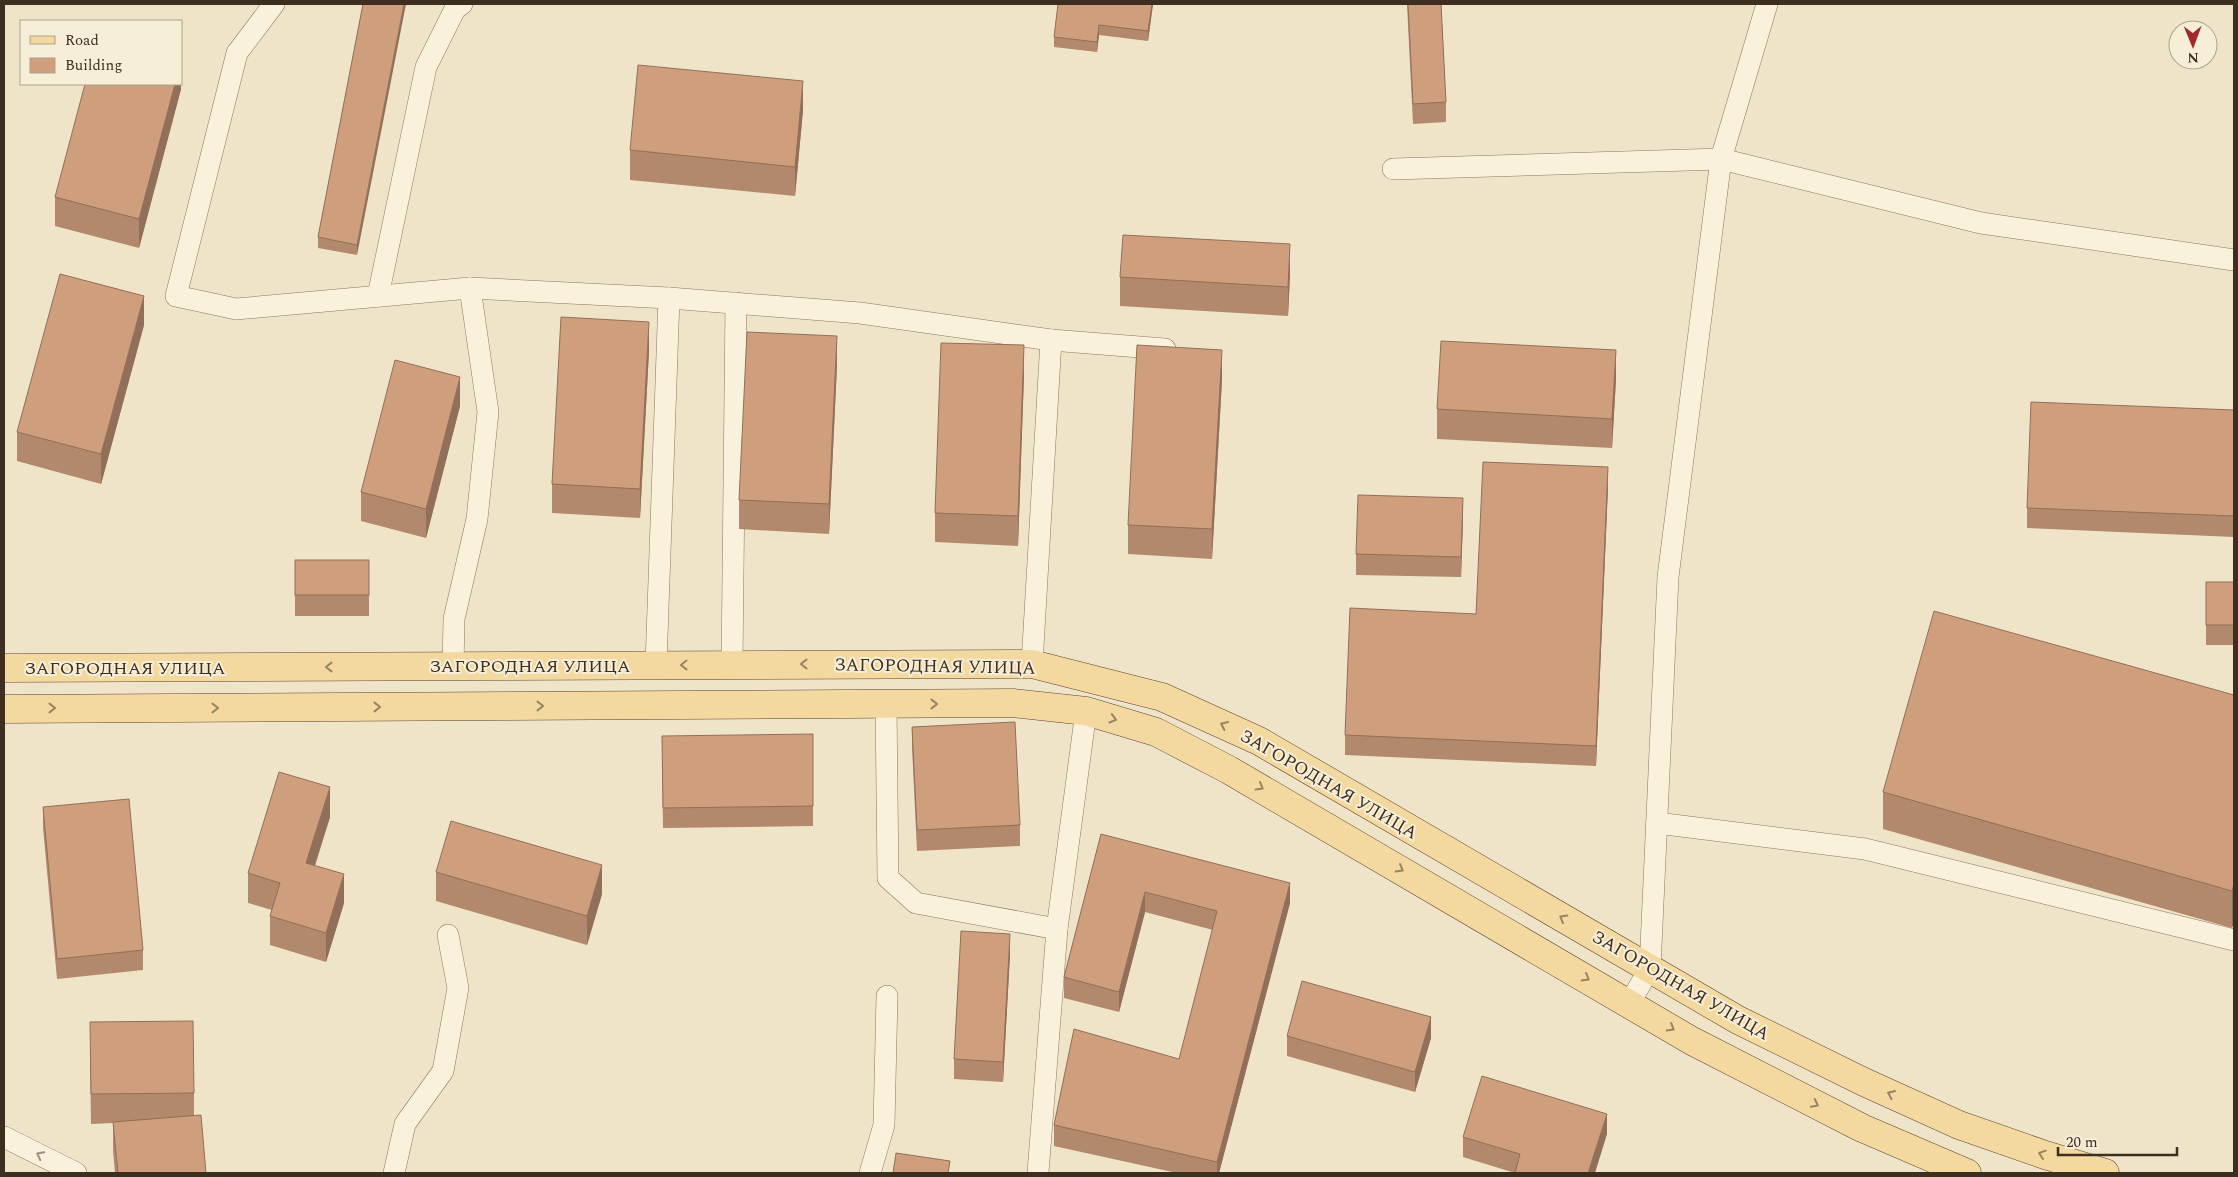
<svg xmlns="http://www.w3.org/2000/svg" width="2238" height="1177" viewBox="0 0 2238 1177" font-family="Spectral,serif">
<rect width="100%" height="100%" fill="#f0e4c8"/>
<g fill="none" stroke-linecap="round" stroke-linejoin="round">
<!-- service casing -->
<g stroke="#8d765c" stroke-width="22">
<g id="service">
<polyline points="274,4 237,53 176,296 236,309 470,288"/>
<polyline points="1393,169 1721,159 1981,223 2234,260"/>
<polyline points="378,296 426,67 455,9 462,4"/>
<polyline points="1051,340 1165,349"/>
<polyline points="656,665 669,298"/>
<polyline points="732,665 736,303"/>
<polyline points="453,666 454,619 477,519 488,412 470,288 669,298 860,313 1051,340 1032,664"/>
<polyline points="886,704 888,878 916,903 1057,929 1038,1173"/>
<polyline points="1657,823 1865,849 2234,940"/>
<polyline points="1057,929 1086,711"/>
<polyline points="1629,1004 1650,968 1668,577 1721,159 1767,4"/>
<polyline points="4,1137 76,1173"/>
<polyline points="394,1173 405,1124 443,1071 458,988 448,935"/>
<polyline points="870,1173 884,1125 887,996"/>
</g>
</g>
<!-- primary casing -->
<g stroke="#5b4430" stroke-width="29">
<g id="primary">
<polyline points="4,668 1032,664 1162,697 1259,741 1738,1020 1864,1082 1959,1125 2045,1155 2105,1173"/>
<polyline points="4,709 1013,703 1086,711 1156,732 1229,770 1692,1041 1862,1128 1967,1173"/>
</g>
</g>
<!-- service -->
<use href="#service" stroke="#faf1dc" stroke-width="21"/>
<!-- primary -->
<use href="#primary" stroke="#f3d9a0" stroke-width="28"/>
</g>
<!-- wall -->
<g fill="#b2896c">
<polygon points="363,4 357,255 318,248 318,237"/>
<polygon points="1153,4 1148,41 1099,35 1097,52 1054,47 1054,37"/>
<polygon points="1407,4 1441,4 1446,102 1446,122 1413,124"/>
<polygon points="181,84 181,89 139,248 55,226 55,197"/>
<polygon points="803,110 795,196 630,180 630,150"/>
<polygon points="1290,274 1288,316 1120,306 1120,277"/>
<polygon points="144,325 101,484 17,461 17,432"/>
<polygon points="649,351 640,518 552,513 552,484"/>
<polygon points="837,365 829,534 739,529 739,500"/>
<polygon points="1024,375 1018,546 935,542 935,513"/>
<polygon points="1222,379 1212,559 1128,554 1128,525"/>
<polygon points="1616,379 1612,448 1437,439 1437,409"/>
<polygon points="460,406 426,538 361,521 361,492"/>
<polygon points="2234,410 2234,537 2027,528 2027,508"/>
<polygon points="1608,487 1596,766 1345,755 1345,735 1476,614"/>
<polygon points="1463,518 1461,577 1356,575 1356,554"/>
<rect x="295" y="560" width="74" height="56"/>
<rect x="2206" y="582" width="28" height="63"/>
<polygon points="2234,695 2234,921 2232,928 1883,829 1883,792"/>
<polygon points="912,727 1020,825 1020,846 917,851 912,747"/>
<polygon points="813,734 813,826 663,828 662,756"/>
<polygon points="43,807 143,950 143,970 57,979 43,828"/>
<polygon points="330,817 315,866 344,903 326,962 270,945 270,916 272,910 248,903 248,873"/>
<polygon points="1101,834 1290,903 1219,1173 1177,1173 1054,1146 1054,1125 1179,1059 1213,930 1145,912 1119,1012 1064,998 1064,977"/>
<polygon points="436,872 602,894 587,945 436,901"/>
<polygon points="1010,954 1003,1082 954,1079 954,1059"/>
<polygon points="1287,1036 1431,1038 1415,1092 1287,1056"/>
<polygon points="90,1052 194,1093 194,1115 206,1173 115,1173 113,1151 113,1123 91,1124"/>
<polygon points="1607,1134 1515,1173 1463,1157 1463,1137"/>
</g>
<!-- shaded-wall -->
<g fill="#916f58">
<polygon points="404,4 406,4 357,255 357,245"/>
<polygon points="1152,4 1153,4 1148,41 1148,31"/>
<polygon points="1099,25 1099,35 1097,52 1097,42"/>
<polygon points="803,81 803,110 795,196 795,167"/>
<polygon points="175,84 181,84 181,89 139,248 139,219"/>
<polygon points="1290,244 1290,274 1288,316 1288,287"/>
<polygon points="144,296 144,325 101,484 101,454"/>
<polygon points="649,322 649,351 640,518 640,489"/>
<polygon points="837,336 837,365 829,534 829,504"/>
<polygon points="1024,345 1024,375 1018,546 1018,516"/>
<polygon points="1222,350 1222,379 1212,559 1212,529"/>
<polygon points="1616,350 1616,379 1612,448 1612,419"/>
<polygon points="460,377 460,406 426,538 426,509"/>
<polygon points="1608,467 1608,487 1596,766 1596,746"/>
<polygon points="1463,498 1463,518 1461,577 1461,557"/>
<polygon points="330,787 330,817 306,892 306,863"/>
<polygon points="602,865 602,894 587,945 587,916"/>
<polygon points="344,874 344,903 326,962 326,933"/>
<polygon points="1290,883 1290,903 1219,1173 1217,1173 1217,1162"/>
<polygon points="2234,884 2234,921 2232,928 2232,891"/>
<polygon points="1145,892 1145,912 1119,1012 1119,992"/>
<polygon points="1010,934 1010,954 1003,1082 1003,1062"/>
<polygon points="1431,1017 1431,1038 1415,1092 1415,1072"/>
<polygon points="1607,1114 1607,1134 1595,1173 1588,1173"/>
</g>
<!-- building -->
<g fill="#cf9f7d" stroke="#916f58">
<polygon points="363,4 404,4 357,245 318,237"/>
<polygon points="1058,4 1152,4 1148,31 1099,25 1097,42 1054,37"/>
<polygon points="1408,4 1441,4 1446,102 1413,104"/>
<polygon points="638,65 803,81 795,167 630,150"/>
<polygon points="85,84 175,84 139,219 55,197"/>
<polygon points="1123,235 1290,244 1288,287 1120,277"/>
<polygon points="60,274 144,296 101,454 17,432"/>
<polygon points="561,317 649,322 640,489 552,484"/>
<polygon points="747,332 837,336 829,504 739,500"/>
<polygon points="1441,341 1616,350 1612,419 1437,409"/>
<polygon points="941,343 1024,345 1018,516 935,513"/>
<polygon points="1137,345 1222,350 1212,529 1128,525"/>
<polygon points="395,360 460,377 426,509 361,492"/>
<polygon points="2031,402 2234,410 2234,516 2027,508"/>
<polygon points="1483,462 1608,467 1596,746 1345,735 1350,608 1476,614"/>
<polygon points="1358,495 1463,498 1461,557 1356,554"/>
<rect x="295" y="560" width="74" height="35"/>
<rect x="2206" y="582" width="28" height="43"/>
<polygon points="1934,611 2234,695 2234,884 2232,891 1883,792"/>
<polygon points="1015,722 1020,825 917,830 912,727"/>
<polygon points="813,734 813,806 663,808 662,736"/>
<polygon points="279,772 330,787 306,863 344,874 326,933 270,916 280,883 248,873"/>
<polygon points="129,799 143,950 57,959 43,807"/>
<polygon points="451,821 602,865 587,916 436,872"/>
<polygon points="1101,834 1290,883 1217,1162 1054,1125 1074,1029 1179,1059 1217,911 1145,892 1119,992 1064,977"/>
<polygon points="961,931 1010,934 1003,1062 954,1059"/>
<polygon points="1302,981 1431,1017 1415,1072 1287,1036"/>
<polygon points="193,1021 194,1093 91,1094 90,1022"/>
<polygon points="1482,1076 1607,1114 1588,1173 1515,1173 1520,1154 1463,1137"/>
<polygon points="201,1115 206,1173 118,1173 113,1122"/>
<polygon points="896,1153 950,1161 948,1173 893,1173"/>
</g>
<!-- one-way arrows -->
<defs><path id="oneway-chevron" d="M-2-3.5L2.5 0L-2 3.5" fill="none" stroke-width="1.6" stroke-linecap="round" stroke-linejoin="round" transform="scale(1.25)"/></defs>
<g stroke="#988460">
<use href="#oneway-chevron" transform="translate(804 664) rotate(180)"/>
<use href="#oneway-chevron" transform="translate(684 665) rotate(179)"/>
<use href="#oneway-chevron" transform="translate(329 667) rotate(180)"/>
<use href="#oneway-chevron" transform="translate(934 704)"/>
<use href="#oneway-chevron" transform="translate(540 706)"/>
<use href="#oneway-chevron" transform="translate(377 707)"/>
<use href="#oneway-chevron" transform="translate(52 708)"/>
<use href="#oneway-chevron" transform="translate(215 708)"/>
<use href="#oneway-chevron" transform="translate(1113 719) rotate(17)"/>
<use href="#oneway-chevron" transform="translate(1224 725) rotate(-155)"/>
<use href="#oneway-chevron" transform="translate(1260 787) rotate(30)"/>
<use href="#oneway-chevron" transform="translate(1400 869) rotate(30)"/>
<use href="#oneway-chevron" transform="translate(1563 918) rotate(-150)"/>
<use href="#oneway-chevron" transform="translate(1586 978) rotate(31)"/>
<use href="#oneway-chevron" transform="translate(1671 1028) rotate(31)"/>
<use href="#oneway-chevron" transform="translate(1891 1094) rotate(-156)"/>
<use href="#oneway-chevron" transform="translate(1815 1104) rotate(27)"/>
<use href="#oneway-chevron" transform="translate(2042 1154) rotate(-161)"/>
</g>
<use stroke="#9c907e" href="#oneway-chevron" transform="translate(40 1155) rotate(-153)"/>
<g text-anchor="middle" stroke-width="4" stroke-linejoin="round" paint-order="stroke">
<!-- street labels -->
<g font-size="18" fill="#3d2e20" stroke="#f7eed8">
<text x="530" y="672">ЗАГОРОДНАЯ УЛИЦА</text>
<text transform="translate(935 666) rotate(1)" y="6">ЗАГОРОДНАЯ УЛИЦА</text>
<text x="125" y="674">ЗАГОРОДНАЯ УЛИЦА</text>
<text transform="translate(1329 784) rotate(30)" y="6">ЗАГОРОДНАЯ УЛИЦА</text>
<text transform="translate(1681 985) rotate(30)" y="6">ЗАГОРОДНАЯ УЛИЦА</text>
</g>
</g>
<!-- border -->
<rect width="2238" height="1177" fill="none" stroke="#3d2e20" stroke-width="10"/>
<!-- legend -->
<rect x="20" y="20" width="162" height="65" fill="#f7eed8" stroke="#ada18e"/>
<rect x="30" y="36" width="25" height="8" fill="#f3d9a0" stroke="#ada18e"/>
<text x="65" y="45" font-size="15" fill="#3d2e20">Road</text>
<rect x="30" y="58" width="25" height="15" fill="#cf9f7d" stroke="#ada18e"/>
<text x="65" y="70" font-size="15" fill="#3d2e20">Building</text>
<!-- north arrow -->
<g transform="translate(2193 45) rotate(179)"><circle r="24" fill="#f7eed8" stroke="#ada18e"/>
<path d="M0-4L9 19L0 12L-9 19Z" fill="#9e2a2b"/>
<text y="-8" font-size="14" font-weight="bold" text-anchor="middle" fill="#3d2e20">N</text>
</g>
<!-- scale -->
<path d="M2058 1147v8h119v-8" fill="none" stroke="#3d2e20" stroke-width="2.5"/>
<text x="2066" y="1147" font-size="15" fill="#3d2e20" stroke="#f7eed8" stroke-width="4" paint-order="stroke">20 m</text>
</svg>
